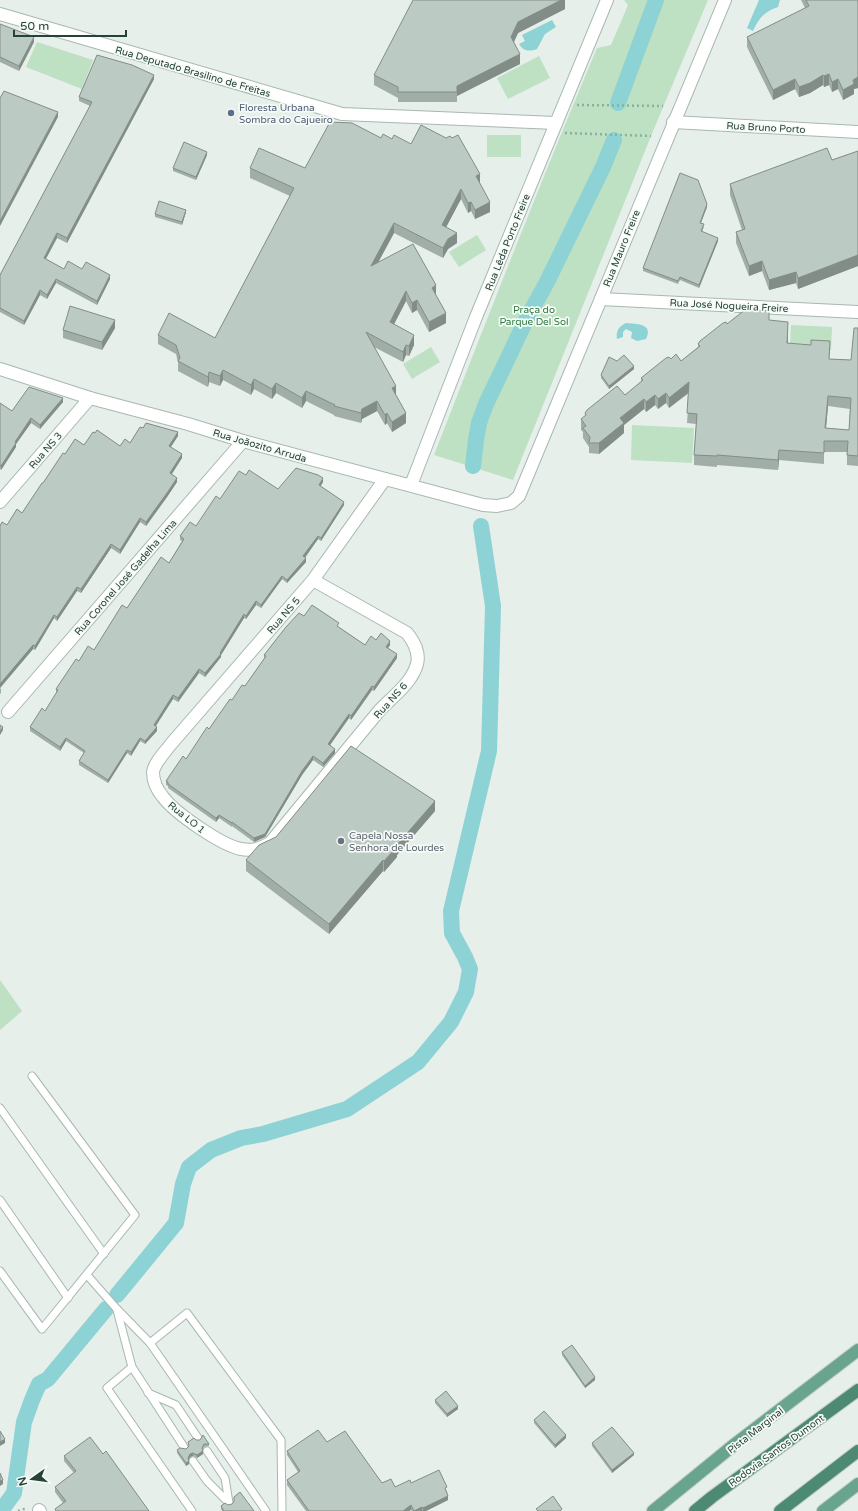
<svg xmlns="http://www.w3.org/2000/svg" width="858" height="1511" viewBox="0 0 858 1511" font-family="'Varela Round',sans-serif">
<rect width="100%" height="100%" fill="#e6efea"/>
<!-- green -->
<g fill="#bee0c3">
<path d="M 624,0 L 708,0 L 651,136 L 513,480 L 434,455 C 487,319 540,183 597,48 L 611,45 L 628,5 Z"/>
<polygon points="37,42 93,60 82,89 26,67"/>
<polygon points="539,56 550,78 508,99 497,78"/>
<rect x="487" y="135" width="34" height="22"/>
<polygon points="477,235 486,250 459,267 449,252"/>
<polygon points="791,325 832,327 831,350 790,347"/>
<polygon points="431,347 440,362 412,379 403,364"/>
<polygon points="632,425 694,428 692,463 631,460"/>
<polygon points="0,980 22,1011 0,1030"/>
</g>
<!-- water -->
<g fill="#8dd2d5">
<path d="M 759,0 L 780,0 L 778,7 C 764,12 759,18 753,31 L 747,28 Z"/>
<path d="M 552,20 L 556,27 L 545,34 L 537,49 C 529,52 523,51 519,44 L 525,41 L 522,35 Z"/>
<path d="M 626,323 C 636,324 654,323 646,339 L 637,341 L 631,338 L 632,332 L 626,329 L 623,332 L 623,337 L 617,339 C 616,331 618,327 626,323 Z"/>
</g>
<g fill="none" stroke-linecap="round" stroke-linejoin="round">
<!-- canal -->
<g stroke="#8dd2d5" stroke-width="16">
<polyline points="618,103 656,0"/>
<polyline points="473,466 476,440 479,423 486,404 526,320 547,282 603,167 614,140"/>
<polyline points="117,1295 176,1223 183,1184 189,1167 211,1150 241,1138 263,1134 347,1109 418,1062 451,1022 466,992 470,969 465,957 452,933 451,911 489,751 493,606 481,526"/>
<polyline points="1,1511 14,1493 24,1422 32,1400 39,1384 48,1379 106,1309"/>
</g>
<!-- service casing -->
<g stroke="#a8b8b0" stroke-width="9">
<g id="service">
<polyline points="0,1108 104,1254"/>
<polyline points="0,1200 68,1298"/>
<polyline points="0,1271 42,1329 135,1215 32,1076"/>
<polyline points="87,1275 116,1308 150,1343 266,1511"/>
<polyline points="117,1310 132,1367 184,1447"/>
<polyline points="150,1343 187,1313 281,1440 282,1511"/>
<polyline points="132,1367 107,1388 192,1511"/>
<polyline points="148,1393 176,1405 198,1438"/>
<polyline points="207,1451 225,1478 229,1503"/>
<polyline points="193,1461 207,1481 229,1503"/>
</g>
</g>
<!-- minor casing -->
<g stroke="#a8b8b0" stroke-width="14">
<g id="minor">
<polyline points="0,14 342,114 556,123"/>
<polyline points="673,122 858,132"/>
<polyline points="601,299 858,312"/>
<polyline points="0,369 90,398 188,424 243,441 483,505 497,506 511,503 519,496 725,0"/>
<polyline points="411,485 476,317 607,0"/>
<polyline points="0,502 90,398"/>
<path d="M 313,580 L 407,633 C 414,642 420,652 417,664 C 412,683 392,697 379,711 C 343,755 306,799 270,843 C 260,849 252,851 241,849 C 221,845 175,813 163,797 C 157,790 153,781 153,772 C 154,763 166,751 171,744 L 313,580 L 385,479"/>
<polyline points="8,712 243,441"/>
<polyline points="39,1510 40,1511"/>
</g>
</g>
<!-- primary casing -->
<g stroke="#c2cac7" stroke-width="14">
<g id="primary">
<polyline points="653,1511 735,1444 858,1350"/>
<polyline points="823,1511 858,1484"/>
</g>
</g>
<!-- trunk casing -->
<g stroke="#c2cac7" stroke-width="14">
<g id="trunk">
<polyline points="695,1511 712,1497 858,1390"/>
<polyline points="780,1511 858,1451"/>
</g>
</g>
<!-- path -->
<g stroke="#85b39f" stroke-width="2.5" stroke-dasharray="2 3" stroke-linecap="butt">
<polyline points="577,105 663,106"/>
<polyline points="565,133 651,136"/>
<polyline points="18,1511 27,1508"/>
</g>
<!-- service -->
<use href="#service" stroke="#fff" stroke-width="7"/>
<!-- minor -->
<use href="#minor" stroke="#fff" stroke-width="12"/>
<!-- primary -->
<use href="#primary" stroke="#69a58e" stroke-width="12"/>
<!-- trunk -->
<use href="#trunk" stroke="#4c8a74" stroke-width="12"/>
</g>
<!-- wall -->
<g fill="#a1aea7" fill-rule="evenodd">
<polygon points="565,0 565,9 518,33 514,42 520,64 457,96 457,102 398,102 398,98 374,85 374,75"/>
<polygon points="801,0 858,0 858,88 854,89 854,94 843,100 838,89 832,92 829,85 824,87 823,85 810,93 799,97 795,89 773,100 747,47 747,37 805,8"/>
<polygon points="0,24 34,42 19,71 0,62"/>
<polygon points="154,79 67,243 57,238 46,259 64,269 82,269 110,279 97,305 56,283 47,299 40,295 24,325 0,312 0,275 90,106 79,101 79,97"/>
<polygon points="381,138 480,184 490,212 475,219 471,211 468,213 461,199 446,227 457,243 448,249 443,258 394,233 378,262 436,295 446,323 429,332 417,310 412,313 406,301 394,324 414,345 409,356 406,355 403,362 374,347 396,396 406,423 392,432 387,423 385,425 377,411 362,419 361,423 334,416 334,415 306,401 302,408 276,393 272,399 254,389 251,395 223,380 220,386 209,382 208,387 178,371 178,363 176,354 158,344 158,335 215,338 290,196 250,178 250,168 305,168"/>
<polygon points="858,151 858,266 798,289 796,283 769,290 762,271 749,276 736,243 736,232 742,230 730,195 730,184 832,160"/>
<polygon points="207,155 196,180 173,171 173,168"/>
<polygon points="707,207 701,223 704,227 702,232 718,241 699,288 680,280 678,284 643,271 643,268"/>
<polygon points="186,212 182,225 155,217 155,214"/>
<path d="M 769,320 L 788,332 L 788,343 L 830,352 L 829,359 L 851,360 L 858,328 L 858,466 L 847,465 L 847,452 L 824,452 L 824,464 L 779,460 L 778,470 L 717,465 L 717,467 L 694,465 L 694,455 L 696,424 L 687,423 L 689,393 L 669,408 L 666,403 L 658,409 L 655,405 L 646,412 L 644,409 L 624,425 L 624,433 L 599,454 L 589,453 L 589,447 L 583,438 L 583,432 L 581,430 L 581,419 L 585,416 L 585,413 L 625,395 L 641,382 L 641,378 L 671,359 L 681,361 L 698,347 L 698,344 L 727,324 ZM 828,406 L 850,409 L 849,430 L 826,428 Z"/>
<polygon points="115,328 102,350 63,338 63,330"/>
<polygon points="617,361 634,369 609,389 601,378 601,375"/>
<polygon points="63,402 40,429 31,423 16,444 16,447 1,470 0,469 0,404 12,411"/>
<polygon points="146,423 178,432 178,436 170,447 182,454 182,458 171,474 177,478 177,482 167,497 146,526 140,522 120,554 111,548 81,593 77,591 57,621 54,618 35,650 33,649 0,688 1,689 1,693 0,694 0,526 2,522 7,525 17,509 22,513 42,483 43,483 63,453 65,454 75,439 84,445 93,432 95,433 97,430 120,446 125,439 130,443 140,427 143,428"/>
<polygon points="246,475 278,489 323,482 320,486 344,505 321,541 318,539 305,558 306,562 287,583 282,579 261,608 256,605 246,619 244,618 221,655 221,657 205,677 199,673 178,702 173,699 155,726 157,731 145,744 140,741 131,756 127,753 108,783 79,765 79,761 84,753 66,741 60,751 30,731 30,727 45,711 57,693 56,692 56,689 79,661 94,650 127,608 169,563 182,541 180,540 180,536 196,526 220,499"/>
<polygon points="304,616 339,627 365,645 376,640 390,645 388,648 397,658 374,691 372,690 351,720 349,718 330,745 335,753 323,767 313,760 302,775 265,837 254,842 232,826 232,827 219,818 216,822 168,788 168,786 166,785 166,781 186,759 232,700 245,686 264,659 264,655"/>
<polygon points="435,811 397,855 397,857 384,872 383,871 329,934 246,871 246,860"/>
<polygon points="562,1352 595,1380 585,1388 562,1355"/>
<polygon points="435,1400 458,1409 447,1417 435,1403"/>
<polygon points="534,1420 566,1438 555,1448 534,1423"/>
<polygon points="196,1440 209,1444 209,1446 204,1447 203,1450 203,1454 197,1458 193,1456 190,1457 189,1460 189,1464 186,1466 177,1453 177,1450 186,1449"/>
<polygon points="327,1442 382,1483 395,1487 411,1483 447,1491 448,1500 426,1511 412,1511 411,1510 409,1511 306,1511 287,1485 287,1480 298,1472 287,1455 287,1451"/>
<polygon points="592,1443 634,1455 612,1473 592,1446"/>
<polygon points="103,1454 149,1511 55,1511 55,1509 63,1503 55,1492 55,1487 74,1473 64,1461 64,1456"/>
<polygon points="228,1505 254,1511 222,1511 221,1509 221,1506"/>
</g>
<!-- shaded-wall -->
<g fill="#838d88">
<polygon points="561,0 565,0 565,9 518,33 511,48 511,37 518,22"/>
<polygon points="34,37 34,42 19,71 19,66"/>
<polygon points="520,54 520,64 457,96 457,86"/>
<polygon points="829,74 829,85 824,87 824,76"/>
<polygon points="154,75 154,79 67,243 67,238"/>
<polygon points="823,75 823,85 810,93 799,97 799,87"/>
<polygon points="858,77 858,88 854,89 854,94 843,100 843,90 853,80"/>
<polygon points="795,79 795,89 773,100 773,90"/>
<polygon points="838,79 838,89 832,92 832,82"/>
<polygon points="58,112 58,117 0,226 0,221"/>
<polygon points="207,152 207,155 196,180 196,177"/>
<polygon points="480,174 480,184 476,186 476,176"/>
<polygon points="461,189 461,199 442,235 442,225"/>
<polygon points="471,202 471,211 468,213 468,203"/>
<polygon points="490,202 490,212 475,219 475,210"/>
<polygon points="707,204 707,207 700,225 700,223"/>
<polygon points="186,210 186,212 182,225 182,222"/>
<polygon points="394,223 394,233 371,276 371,266"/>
<polygon points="57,233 57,238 44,262 44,258"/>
<polygon points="457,233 457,243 448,249 443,258 443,248 448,239"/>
<polygon points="718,238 718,241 699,288 699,285"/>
<polygon points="858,255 858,266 798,289 798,278"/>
<polygon points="762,261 762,271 749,276 749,266"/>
<polygon points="796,272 796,283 769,290 769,280"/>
<polygon points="110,275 110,279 97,305 97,301"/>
<polygon points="56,279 56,283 47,299 47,295"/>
<polygon points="436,285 436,295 432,288"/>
<polygon points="40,290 40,295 24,325 24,321"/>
<polygon points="406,291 406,301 390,332 390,322"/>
<polygon points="417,300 417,310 412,313 412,303"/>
<polygon points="446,313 446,323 429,332 429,322"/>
<polygon points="115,320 115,328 102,350 102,342"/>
<polygon points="788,322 788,332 787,353 787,343"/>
<polygon points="414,335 414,345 409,356 409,346"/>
<polygon points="406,345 406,355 403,362 403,352"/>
<polygon points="634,366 634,369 609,389 609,386"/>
<polygon points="223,370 223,380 220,386 220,376"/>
<polygon points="209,372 209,382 208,387 208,377"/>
<polygon points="254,379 254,389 251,395 251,385"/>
<polygon points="689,382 689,392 669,408 669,398"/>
<polygon points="276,383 276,393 272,399 272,389"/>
<polygon points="396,386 396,396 392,388"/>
<polygon points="306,391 306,401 302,408 302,398"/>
<polygon points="666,393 666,403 658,409 658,399"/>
<polygon points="655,395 655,405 646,412 646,402"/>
<polygon points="828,396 828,406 825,438 825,428"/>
<polygon points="63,398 63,402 40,429 40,425"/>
<polygon points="644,399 644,409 624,425 624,433 599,454 599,443 620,418"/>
<polygon points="377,401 377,411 362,419 361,423 361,413 362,409"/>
<polygon points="387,413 387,423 385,425 385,415"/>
<polygon points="406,413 406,423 392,432 392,422"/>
<polygon points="31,418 31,423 16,444 16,447 1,470 1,466 15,442"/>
<polygon points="178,432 178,436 169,450 169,446"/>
<polygon points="779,450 779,460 778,470 778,460"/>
<polygon points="182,454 182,458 170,477 170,473"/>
<polygon points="177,478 177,482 167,497 146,526 146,522"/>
<polygon points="323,478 323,482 319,489 319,485"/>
<polygon points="344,502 344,505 321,541 321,538"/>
<polygon points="140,518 140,522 120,554 120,550"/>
<polygon points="318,536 318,539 303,560 303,556"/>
<polygon points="111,544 111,548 81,593 81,589"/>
<polygon points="306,558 306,562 287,583 287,580"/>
<polygon points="282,576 282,579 261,608 261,605"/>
<polygon points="77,587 77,591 57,621 57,617"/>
<polygon points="256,601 256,605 246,619 246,616"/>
<polygon points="244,614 244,618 221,655 221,657 205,677 205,673 220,653"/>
<polygon points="54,615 54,618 35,650 35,646"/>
<polygon points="390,641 390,645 386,651 386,647"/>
<polygon points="33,645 33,649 0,688 0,684"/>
<polygon points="397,654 397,658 374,691 374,687"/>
<polygon points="199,669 199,673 178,702 178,698"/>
<polygon points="372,686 372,690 351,720 351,716"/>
<polygon points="173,695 173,699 154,729 154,725"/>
<polygon points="349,714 349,718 328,748 328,744"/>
<polygon points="3,727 3,730 0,735 0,732"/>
<polygon points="157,727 157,731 145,744 145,741"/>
<polygon points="66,738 66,741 60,751 60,747"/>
<polygon points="140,738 140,741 131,756 131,752"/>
<polygon points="335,749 335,753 323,767 323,763"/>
<polygon points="127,750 127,753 108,783 108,780"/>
<polygon points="313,756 313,760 302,775 265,837 254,842 254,838"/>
<polygon points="435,801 435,811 397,855 397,857 384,872 384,861 396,846"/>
<polygon points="219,815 219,818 216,822 216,818"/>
<polygon points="383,860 383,871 329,934 329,924"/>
<polygon points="595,1377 595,1380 585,1388 585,1386"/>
<polygon points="458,1406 458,1409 447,1417 447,1414"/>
<polygon points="566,1435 566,1438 555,1448 555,1445"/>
<polygon points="5,1439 5,1443 0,1446 0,1442"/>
<polygon points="203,1451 203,1454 197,1458 197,1455"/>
<polygon points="193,1453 193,1456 190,1457 188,1461 188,1458 190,1454"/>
<polygon points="634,1453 634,1455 612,1473 612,1470"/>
<polygon points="189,1461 189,1464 186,1466 186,1463"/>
<polygon points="3,1480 3,1484 0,1486 0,1481"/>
<polygon points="448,1496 448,1500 426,1511 423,1511 423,1508"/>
<polygon points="411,1505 411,1510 409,1511 403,1511"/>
<polygon points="422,1507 422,1511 414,1511"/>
</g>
<!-- building -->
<g fill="#bbcac2" stroke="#838d88" fill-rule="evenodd">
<polygon points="413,0 561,0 518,22 511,37 520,54 457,86 457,92 398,92 398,87 374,75"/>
<polygon points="806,0 858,0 858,77 853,80 854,84 843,90 838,79 832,82 829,74 824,76 823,75 810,83 799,87 795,79 773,90 747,37 809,6"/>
<polygon points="0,24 34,37 19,66 0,57"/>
<polygon points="97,55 132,65 154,75 67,238 57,233 44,258 64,269 68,261 82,269 86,262 110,275 97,301 56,279 47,295 40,290 24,321 0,308 0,275 92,102 79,97"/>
<polygon points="4,91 58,112 0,221 0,98"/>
<polygon points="330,122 352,123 381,138 383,134 392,139 394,135 411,144 421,125 446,138 450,136 452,138 458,135 480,174 476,176 490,202 475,210 471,202 468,203 461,189 442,225 457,233 448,239 443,248 394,223 371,266 413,244 436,285 432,288 446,313 429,322 417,300 412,303 406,291 390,322 414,335 409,346 406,345 403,352 366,332 396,386 392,388 406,413 392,422 387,413 385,415 377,401 362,409 361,413 334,406 335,405 306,391 302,398 276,383 272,389 254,379 251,385 223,370 220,376 209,372 208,377 178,361 180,358 176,345 158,335 169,313 215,338 294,188 250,168 259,148 305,168"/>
<polygon points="184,142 207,152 196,177 173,168"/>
<polygon points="827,148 832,160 858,151 858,255 798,278 796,272 769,280 762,261 749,266 736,232 745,229 730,184"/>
<polygon points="680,173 698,180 707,204 700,223 704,224 701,231 718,238 699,285 680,277 678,281 643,268"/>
<polygon points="159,201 186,210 182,222 155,214"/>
<polygon points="70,306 115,320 102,342 63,330"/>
<path d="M 746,309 L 769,311 L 769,320 L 788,322 L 787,343 L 811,345 L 811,340 L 830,341 L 829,359 L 851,360 L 854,328 L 858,328 L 858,456 L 847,455 L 848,441 L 824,441 L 824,453 L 779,450 L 778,460 L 717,455 L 717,456 L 694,455 L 697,414 L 687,413 L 689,382 L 669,398 L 666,393 L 658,399 L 655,395 L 646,402 L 644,399 L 620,418 L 624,423 L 599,443 L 589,443 L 590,437 L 583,428 L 586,426 L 581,419 L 586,415 L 585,413 L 587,410 L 617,386 L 625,395 L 643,380 L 641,378 L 666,358 L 669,357 L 671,359 L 676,354 L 681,361 L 700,346 L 698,344 L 700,341 L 723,323 L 726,322 L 727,324 ZM 828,396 L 851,398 L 849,430 L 825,428 Z"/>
<polygon points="624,355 634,366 609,386 601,375 609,357 617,361"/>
<polygon points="29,387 63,398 40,425 31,418 15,442 16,443 1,466 0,465 0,403 12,411"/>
<polygon points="146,423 178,432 169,446 182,454 170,473 177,478 167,493 146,522 140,518 120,550 111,544 81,589 77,587 57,617 54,615 35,646 33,645 0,684 0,526 2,522 7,525 17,509 22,513 42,483 43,483 63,453 65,454 75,439 84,445 93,432 95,433 97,430 120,446 125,439 130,443 140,427 143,428"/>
<polygon points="296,468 318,475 323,478 319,485 344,502 321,538 318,536 303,556 306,558 287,580 282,576 261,605 256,601 246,616 244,614 220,653 221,654 205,673 199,669 178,698 173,695 154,725 157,727 145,741 140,738 131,752 127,750 108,780 79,761 85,751 66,738 60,747 30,727 42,708 45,711 58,690 56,689 76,659 79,661 88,646 94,650 122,605 127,608 161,557 169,563 184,539 180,536 190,522 196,526 216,496 220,499 239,471 246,475 249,470 278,489"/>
<polygon points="312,605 339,623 337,626 365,645 371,636 376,640 381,633 390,641 386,647 397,654 374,687 372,686 351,716 349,714 328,744 335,749 323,763 313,756 302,771 265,834 254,838 232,822 232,823 219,815 216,818 168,784 168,782 166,781 183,756 186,759 207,727 209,729 230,699 232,700 242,685 245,686 266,656 264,655 286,627 299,613 304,616"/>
<polygon points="0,725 3,727 0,732"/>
<polygon points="351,746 435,801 396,846 397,847 384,861 383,860 329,924 246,860 259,845 276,837"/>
<polygon points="572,1345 595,1377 585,1386 562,1352"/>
<polygon points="446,1391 458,1406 447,1414 435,1400"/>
<polygon points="544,1411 566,1435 555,1445 534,1420"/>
<polygon points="612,1427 634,1453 612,1470 592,1443"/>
<polygon points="318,1430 327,1442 345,1431 382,1483 391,1479 395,1487 410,1480 411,1483 439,1470 447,1487 445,1488 448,1496 423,1508 422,1507 414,1511 411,1505 403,1511 309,1511 287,1480 300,1471 287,1451"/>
<polygon points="0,1431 5,1439 0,1442"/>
<polygon points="203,1435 209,1444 204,1444 202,1448 203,1451 197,1455 193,1453 190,1454 188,1458 189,1461 186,1463 177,1450 180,1448 186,1449 189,1446 188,1442 194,1438 196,1440 200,1440"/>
<polygon points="90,1437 103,1454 106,1451 149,1511 56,1511 55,1509 66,1501 55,1487 76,1471 64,1456"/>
<polygon points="0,1473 3,1480 0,1481"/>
<polygon points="240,1492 254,1511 224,1511 221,1506 225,1503 228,1505 232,1504 234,1501 234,1497"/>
<polygon points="553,1496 562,1509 560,1511 538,1511 536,1509"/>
</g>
<!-- markers -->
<circle fill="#5c6f8a" stroke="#f7fbf8" stroke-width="1.5" cx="231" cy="113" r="4"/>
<circle fill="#6b7280" stroke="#f7fbf8" stroke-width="1.5" cx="341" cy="841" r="4"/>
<g text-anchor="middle" stroke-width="3.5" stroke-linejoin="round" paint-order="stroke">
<!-- street labels -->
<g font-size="10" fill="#244236" stroke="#f7fbf8">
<text transform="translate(193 71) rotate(16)" y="4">Rua Deputado Brasilino de Freitas</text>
<text transform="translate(766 127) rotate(3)" y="4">Rua Bruno Porto</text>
<text transform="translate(507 242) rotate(-68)" y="4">Rua Lêda Porto Freire</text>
<text transform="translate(621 248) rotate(-68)" y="4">Rua Mauro Freire</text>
<text transform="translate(729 305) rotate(3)" y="4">Rua José Nogueira Freire</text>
<text transform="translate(260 445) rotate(16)" y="4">Rua Joãozito Arruda</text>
<text transform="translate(45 450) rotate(-49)" y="4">Rua NS 3</text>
<text transform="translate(125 577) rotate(-49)" y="4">Rua Coronel José Gadelha Lima</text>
<text transform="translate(283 615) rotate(-49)" y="4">Rua NS 5</text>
<text transform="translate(390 700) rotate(-48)" y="4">Rua NS 6</text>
<text transform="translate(187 817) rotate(39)" y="4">Rua LO 1</text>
<text transform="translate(755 1430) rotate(-38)" y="4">Pista Marginal</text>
<text transform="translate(776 1450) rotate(-36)" y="4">Rodovia Santos Dumont</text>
</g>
<!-- service labels -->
<g font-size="10" fill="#4e5e75" stroke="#f7fbf8" text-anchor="start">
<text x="239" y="111">Floresta Urbana<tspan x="239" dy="12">Sombra do Cajueiro</tspan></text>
</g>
<!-- park labels -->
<g font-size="10" fill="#2c7a41" stroke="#f7fbf8">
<text x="534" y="313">Praça do<tspan x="534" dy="12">Parque Del Sol</tspan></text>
</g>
<!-- worship labels -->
<g font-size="10" fill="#5b616d" stroke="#f7fbf8" text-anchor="start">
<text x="349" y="839">Capela Nossa<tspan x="349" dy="12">Senhora de Lourdes</tspan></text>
</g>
</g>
<!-- north arrow -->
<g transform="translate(32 1479) rotate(256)" stroke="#f7fbf8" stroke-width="3" paint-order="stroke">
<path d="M0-3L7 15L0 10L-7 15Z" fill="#244236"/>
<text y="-6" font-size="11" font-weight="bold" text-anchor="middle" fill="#244236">N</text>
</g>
<!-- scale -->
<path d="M14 30v6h112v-6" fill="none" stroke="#244236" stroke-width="2"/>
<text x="20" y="30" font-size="12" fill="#244236" stroke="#f7fbf8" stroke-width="3" paint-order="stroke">50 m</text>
</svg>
